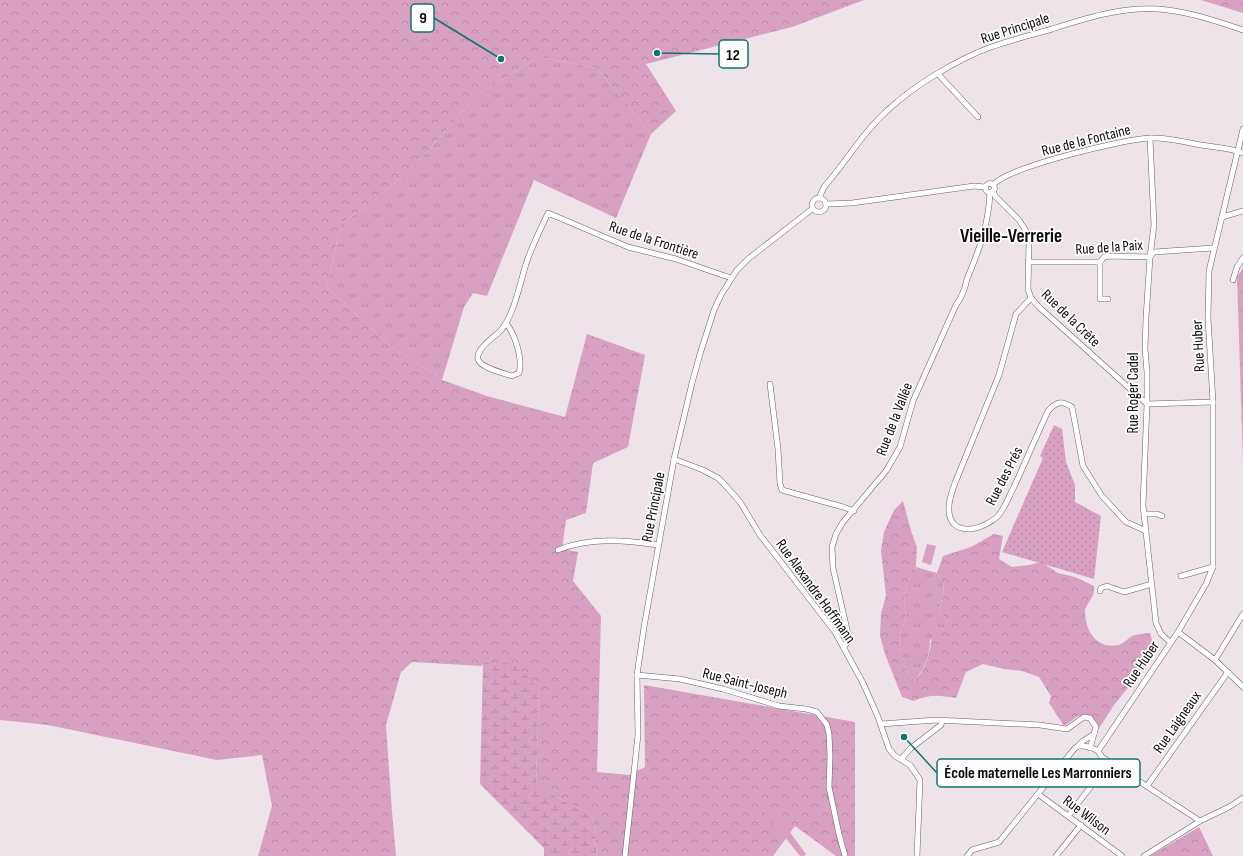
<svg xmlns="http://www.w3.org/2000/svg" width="1243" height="856" viewBox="0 0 1243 856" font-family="'Sofia Sans Condensed',sans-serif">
<defs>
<pattern id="grass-tufts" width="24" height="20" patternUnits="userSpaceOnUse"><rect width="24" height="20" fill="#d8a0c1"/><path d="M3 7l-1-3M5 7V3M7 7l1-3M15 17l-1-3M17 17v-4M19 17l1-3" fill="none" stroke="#b888a5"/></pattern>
<pattern id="forest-crowns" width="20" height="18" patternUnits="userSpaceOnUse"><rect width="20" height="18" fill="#d8a0c1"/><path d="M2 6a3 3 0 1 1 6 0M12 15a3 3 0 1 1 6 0" fill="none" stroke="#b888a5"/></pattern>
<pattern id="wetland-marsh" width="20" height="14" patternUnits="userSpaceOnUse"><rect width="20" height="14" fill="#d8a0c1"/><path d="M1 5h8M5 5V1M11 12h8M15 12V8" fill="none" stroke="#b888a5"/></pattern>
<pattern id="garden-dots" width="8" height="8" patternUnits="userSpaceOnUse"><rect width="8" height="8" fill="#d8a0c1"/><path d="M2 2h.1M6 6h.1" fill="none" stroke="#b888a5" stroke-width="1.8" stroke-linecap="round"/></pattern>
</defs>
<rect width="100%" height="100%" fill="#eee3e9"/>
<!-- grass -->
<g fill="url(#grass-tufts)">
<polygon points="539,57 597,68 651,134 616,218 534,180 487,296 473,293 464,307 442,380 386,342 327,287 341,223 365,208 413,168 476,96"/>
<path d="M 916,567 L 937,573 C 947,587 944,593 939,609 L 948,622 L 943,630 L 930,640 C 929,658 926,667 914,681 L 906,671 L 904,660 L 899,648 L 900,634 L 906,618 L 904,601 L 907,584 Z"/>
</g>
<!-- forest -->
<g fill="url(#forest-crowns)">
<polygon points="0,0 864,0 792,27 646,64 676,111 651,134 597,68 539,57 476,96 413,168 365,208 341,223 327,287 386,342 442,380 487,396 565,417 587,334 645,355 628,447 593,463 586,513 566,520 562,549 578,552 573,581 601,616 597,772 629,775 645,767 644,685 855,722 855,856 836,856 795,826 773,856 597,856 593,816 536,786 539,690 483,663 482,666 412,662 401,672 386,725 392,812 396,856 258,856 272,806 262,755 217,760 48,725 0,720"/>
<polygon points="1201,0 1243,0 1243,13"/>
<polygon points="1243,268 1243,460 1237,277"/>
<path d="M 903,501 L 912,534 L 917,547 L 916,567 L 907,584 L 904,601 L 906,618 L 900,634 L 899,648 L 904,660 L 906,671 L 914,681 C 924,671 927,663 930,649 C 931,644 931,639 933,634 L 943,630 L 948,622 L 939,609 C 944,593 947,587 937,573 L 943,556 L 971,547 L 994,534 L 1003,536 L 999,559 L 1012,567 L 1029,565 L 1041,562 L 1058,573 L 1075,577 L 1094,586 C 1094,588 1094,592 1093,595 C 1091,600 1086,605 1085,611 C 1085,631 1097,650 1119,645 C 1124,643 1127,639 1132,636 C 1137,634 1144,634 1150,633 L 1156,653 L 1114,705 L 1098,730 L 1089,717 L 1078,716 L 1064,726 L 1049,703 L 1051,696 L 1039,677 L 1022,671 L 1004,669 L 983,664 L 966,672 L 956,698 C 938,695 930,694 913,701 L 902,697 L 885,654 L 880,636 L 881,614 L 886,595 L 881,551 L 884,532 L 894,510 Z"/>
<polygon points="1199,827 1213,856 1150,856"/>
</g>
<!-- wetland -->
<polygon fill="url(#wetland-marsh)" points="483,663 515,663 539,689 536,786 593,816 597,856 544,856 544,848 480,784"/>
<!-- park -->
<g fill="#d8a0c1">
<polygon points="927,544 936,546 931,565 922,562"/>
<polygon points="765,799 806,854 804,856 800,856 759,805"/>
</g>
<!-- garden -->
<polygon fill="url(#garden-dots)" points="1054,425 1062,429 1066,462 1075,485 1075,502 1101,516 1094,579 1002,552 1043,458 1040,456"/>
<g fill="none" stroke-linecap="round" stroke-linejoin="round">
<!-- minor casing -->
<g stroke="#685f64" stroke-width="6">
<g id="minor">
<polyline points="938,74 978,117"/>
<polyline points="1150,138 1154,225 1150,257 1146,318 1145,349 1147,372 1147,404 1143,505 1156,623 1161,634 1170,642"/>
<circle cx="990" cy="188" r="4.5"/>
<path d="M 993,185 C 1008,167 1124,139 1150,138 C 1166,137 1185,142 1201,145 C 1215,147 1230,148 1243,153"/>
<polyline points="993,191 995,196 1019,220 1026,231 1029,243 1028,289 1031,298 1040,308 1147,404"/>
<circle cx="819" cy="205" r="7"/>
<path d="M 819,198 L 824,187 C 846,162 863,132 888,110 C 913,86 958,59 991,47 C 1011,40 1031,35 1052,29 C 1086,18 1121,7 1158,9 C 1187,11 1216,21 1243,30"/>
<polyline points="826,204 852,203 974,186 985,187"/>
<polyline points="1222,217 1243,211"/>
<polyline points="1028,262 1100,262 1104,257 1109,256 1150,257 1154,252 1213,248"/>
<polyline points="1100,262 1100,299 1108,299"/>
<polyline points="1233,280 1237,267 1243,258"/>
<path d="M 1031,298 L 1016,314 L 999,375 L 955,483 C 951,494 944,513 954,524 C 959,529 965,529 971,529 C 980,528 992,522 998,516 C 1005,508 1008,498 1013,489 C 1025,463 1036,437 1048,411 C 1056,402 1061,400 1072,407 L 1083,466 L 1102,496 L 1126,522 L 1146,531"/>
<path d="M 506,323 C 515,334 523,359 519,373 L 512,376 C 504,373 480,368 478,359 C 476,348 495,337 502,329 C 515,312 520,282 527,261 C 533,244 541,228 548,213 L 628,247 L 676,259 L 731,278"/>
<polyline points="770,384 778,449 780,484 782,490 843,507 854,511"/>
<polyline points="1147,404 1213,402"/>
<polyline points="674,459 703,470 718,478 725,485 740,502 760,535 835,632 863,683 878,717 889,749 895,756 910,765 920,780 917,856"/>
<polyline points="1144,514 1157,514 1162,516"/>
<path d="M 558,550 C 590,537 625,540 658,545"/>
<polyline points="1181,576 1213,567"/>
<polyline points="1100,591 1101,588 1107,586 1124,592 1152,584"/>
<polyline points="1178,632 1215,660 1243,687"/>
<path d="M 844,647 L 848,641 L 848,634 L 833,568 L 832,547 L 836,534 L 843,522 L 886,471 L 900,447 L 913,401 L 956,305 C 962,297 965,289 967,279 C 979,251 989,223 990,192"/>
<polyline points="1215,660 1243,614"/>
<polyline points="637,675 680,679 723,689 779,706 806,709 817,712 827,725 829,734 830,756 829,787 839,834 845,856"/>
<polyline points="881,724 936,720 1040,725 1067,729 1084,717 1090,718 1096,727 1094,734 1083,741 1078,746"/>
<polyline points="1090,748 1094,734"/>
<polyline points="1098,751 1102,757 1200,821"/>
<polyline points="901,759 911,748 941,725 942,721"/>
<polyline points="1147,786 1228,672"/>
<polyline points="1038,794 1122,856"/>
<polyline points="1068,816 1110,762"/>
<polyline points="625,856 638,735 637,675 644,627 674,459 692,383 700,354 714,310 721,295 737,270 748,259 812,209"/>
<path d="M 967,856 L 972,850 L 999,842 L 1075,748 C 1081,744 1092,747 1098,751 L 1178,632 L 1206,584 L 1213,567 L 1213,402 L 1208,318 L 1209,271 L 1243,129"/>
<polyline points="1056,856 1081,825"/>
<polyline points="1144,856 1200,821 1229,807 1243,798"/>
</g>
</g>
<!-- minor -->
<use href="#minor" stroke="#fff" stroke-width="5"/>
</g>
<g text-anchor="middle" stroke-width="3.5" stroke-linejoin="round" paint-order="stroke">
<!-- street labels -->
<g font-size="15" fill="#0e0a0c" stroke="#fff">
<text transform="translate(1015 28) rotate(-18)" y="5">Rue Principale</text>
<text transform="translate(1086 140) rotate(-14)" y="5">Rue de la Fontaine</text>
<text transform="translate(654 240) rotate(18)" y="5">Rue de la Frontière</text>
<text transform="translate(1109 247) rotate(-4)" y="5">Rue de la Paix</text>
<text transform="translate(1071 318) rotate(44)" y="5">Rue de la Crête</text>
<text transform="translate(1198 346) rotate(-93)" y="5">Rue Huber</text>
<text transform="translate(1133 393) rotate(-90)" y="5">Rue Roger Cadel</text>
<text transform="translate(894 419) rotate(-69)" y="5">Rue de la Vallée</text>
<text transform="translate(1004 476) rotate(-63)" y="5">Rue des Prés</text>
<text transform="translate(653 507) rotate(-79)" y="5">Rue Principale</text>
<text transform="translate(816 591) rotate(54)" y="5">Rue Alexandre Hoffmann</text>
<text transform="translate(1141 664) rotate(-56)" y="5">Rue Huber</text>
<text transform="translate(745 683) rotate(14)" y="5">Rue Saint-Joseph</text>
<text transform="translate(1177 722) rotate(-55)" y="5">Rue Laigneaux</text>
<text transform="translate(1087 815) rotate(37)" y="5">Rue Wilson</text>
</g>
<!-- district labels -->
<g font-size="19" font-weight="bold" fill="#0e0a0c" stroke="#fff">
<text x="1011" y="242">Vieille-Verrerie</text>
</g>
</g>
<!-- callouts -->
<path fill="none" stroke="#0f766e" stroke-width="1.5" d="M501 59L434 18M657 53L719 54M904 737L937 773"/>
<g fill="#0f766e" stroke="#fff" stroke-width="1.5">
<circle cx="501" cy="59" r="4"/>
<circle cx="657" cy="53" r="4"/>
<circle cx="904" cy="737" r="4"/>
</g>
<g fill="#fff" stroke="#0f766e" stroke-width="1.5">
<rect x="411" y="4" width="23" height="28" rx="4"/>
<rect x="719" y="40" width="29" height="28" rx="4"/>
<rect x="937" y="759" width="203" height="28" rx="4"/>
</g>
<g font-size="16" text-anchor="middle" font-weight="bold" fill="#0e0a0c">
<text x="423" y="23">9</text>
<text x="733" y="60">12</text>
<text x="1038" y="778">École maternelle Les Marronniers</text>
</g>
</svg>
